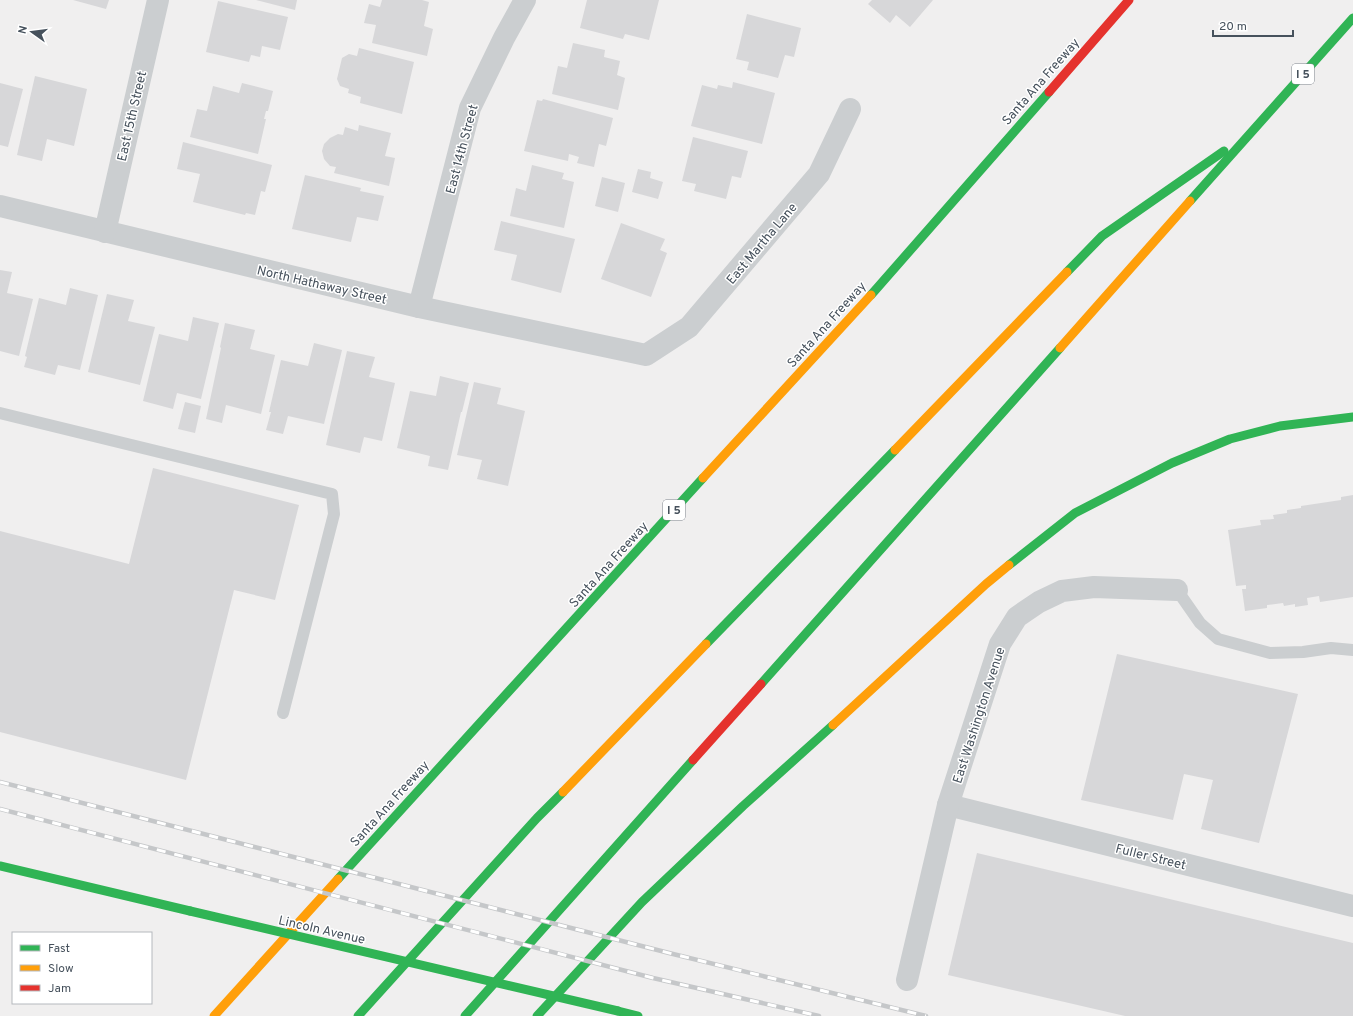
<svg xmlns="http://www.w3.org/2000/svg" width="1353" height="1016" viewBox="0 0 1353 1016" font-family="Overpass,sans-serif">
<rect width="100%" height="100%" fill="#f0efef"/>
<!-- building -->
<g fill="#d7d7d9">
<polygon points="73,0 109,0 106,9"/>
<polygon points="256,0 297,0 295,10"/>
<polygon points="382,0 422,0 429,2 424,26 433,29 427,56 372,43 376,25 364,23 369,4 380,7"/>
<polygon points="587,0 659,0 649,40 625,34 623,39 580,28"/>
<polygon points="872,0 933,0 910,27 896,15 890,23 868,4"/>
<polygon points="218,1 288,17 280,50 262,46 260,57 251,55 249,62 206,52"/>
<polygon points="747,14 801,28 794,57 785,55 778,78 747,70 749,62 736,59"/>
<polygon points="573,43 605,50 604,57 620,61 617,75 625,78 618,110 552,94 558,66 567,68"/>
<polygon points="359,48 414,62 402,114 360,103 361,97 348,93 349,89 340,86 337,79 342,58 349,54 357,56"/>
<polygon points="35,76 87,89 74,146 47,139 42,161 17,155"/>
<polygon points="733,82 775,93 762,144 691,126 702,85 717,89 718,85 732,88"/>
<polygon points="0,83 23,89 8,147 0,145"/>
<polygon points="242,83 273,91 268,111 266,111 264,119 266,119 258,154 190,137 197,109 207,111 213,86 239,93"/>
<polygon points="543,99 613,118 606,146 599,144 594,167 577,163 579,157 569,154 568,161 524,151 537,100 542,101"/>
<polygon points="359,125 391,133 385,156 395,158 389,186 334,173 336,167 330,166 324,159 322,151 324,144 330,138 338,134 343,135 345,127 358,131"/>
<polygon points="693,137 748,151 741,178 732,176 726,199 694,191 696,184 682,181"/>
<polygon points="183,142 272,165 265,192 261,191 255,215 246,213 245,215 193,202 200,174 177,169"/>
<polygon points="532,165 564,173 562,179 574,182 564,228 510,216 516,188 526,191"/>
<polygon points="638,169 651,172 650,178 663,182 658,199 632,192"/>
<polygon points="305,175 361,188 360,191 384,196 378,221 357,217 351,242 292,229"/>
<polygon points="602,177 625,183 618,212 595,206"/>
<polygon points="501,221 575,239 561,293 511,280 517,255 494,250"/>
<polygon points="621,223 665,239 660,250 667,253 651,297 601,279"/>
<polygon points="0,270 12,272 7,293 33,299 19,356 0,351"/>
<polygon points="70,288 98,295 80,370 58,365 55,375 24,367 27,357 25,356 39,298 66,305"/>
<polygon points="107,294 134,300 128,321 155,327 140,385 88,372"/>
<polygon points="193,317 219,323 201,399 177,393 173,409 143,401 159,334 188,341"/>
<polygon points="225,323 255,330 250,349 275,355 261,414 226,405 222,423 206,419 221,348 220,347"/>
<polygon points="314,343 342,350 324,424 288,416 283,434 266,430 271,412 269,412 281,360 308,366"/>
<polygon points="347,351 375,357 369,377 395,383 382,441 364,437 360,453 326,445"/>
<polygon points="440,376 469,383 462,412 461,412 448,470 428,466 430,456 397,448 410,391 436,396"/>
<polygon points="474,382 501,388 497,404 525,411 508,486 477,479 482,460 457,455"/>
<polygon points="185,402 201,406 195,433 178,429"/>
<polygon points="153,468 299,505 275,600 234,590 186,780 0,732 0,531 129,564"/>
<polygon points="1353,495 1353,597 1320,602 1319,596 1307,598 1308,605 1295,607 1295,604 1284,606 1283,603 1267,605 1267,608 1245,611 1242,589 1246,589 1246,585 1236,586 1228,530 1261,525 1260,520 1274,519 1273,515 1287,513 1287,510 1301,508 1301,506 1341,500 1341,497"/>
<polygon points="1117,654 1298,694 1259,843 1201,829 1213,780 1184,774 1173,820 1081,800"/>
<polygon points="977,853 1353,943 1353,1016 1125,1016 948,975"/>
</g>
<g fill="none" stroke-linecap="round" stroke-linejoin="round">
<!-- lane -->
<g stroke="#cbced0" stroke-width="12">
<polyline points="0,413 332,494 334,514 283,713"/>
<polyline points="1177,590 1200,623 1218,639 1270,653 1303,652 1331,648 1353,650"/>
</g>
<!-- street -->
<g stroke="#cbced0" stroke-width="22">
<polyline points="0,206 419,307 646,355 689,327 819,174 850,109"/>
<polyline points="105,232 158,0"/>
<polyline points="419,307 470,108 504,38 525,0"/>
<polyline points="948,805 1353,906"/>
<polyline points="907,980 948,805 1000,644 1017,617 1039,602 1062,591 1094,587 1177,590"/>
</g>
<!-- fast -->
<g stroke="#30b455" stroke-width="9">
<polyline points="1190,201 1353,18"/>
<polyline points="1067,272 1102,236 1224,151"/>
<polyline points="871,295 1049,92"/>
<polyline points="1009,565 1075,513 1172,463 1230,439 1280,426 1353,417"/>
<polyline points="706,644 895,450"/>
<polyline points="761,684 1060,348"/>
<polyline points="0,866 190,911"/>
<polyline points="338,879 703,478"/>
<polyline points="618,1011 638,1016"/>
<polyline points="358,1016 537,818 563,792"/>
<polyline points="465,1016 693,760"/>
<polyline points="537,1016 642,902 743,806 833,725"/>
</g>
<!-- slow -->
<g stroke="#ff9f0a" stroke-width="9">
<polyline points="1060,348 1190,201"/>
<polyline points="895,450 1067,272"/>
<polyline points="703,478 871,295"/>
<polyline points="833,725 986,584 1009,565"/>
<polyline points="563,792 706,644"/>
<polyline points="214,1016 338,879"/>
</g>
<!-- jam -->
<g stroke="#e5322d" stroke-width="9">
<polyline points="1049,92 1129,0"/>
<polyline points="693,760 761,684"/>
</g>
<!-- rail casing -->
<g stroke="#c5c7c9" stroke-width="4.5">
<g id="rail">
<polyline points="0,782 673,954 926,1016"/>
<polyline points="0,809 653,978 819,1016"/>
</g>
</g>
<!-- rail -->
<use href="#rail" stroke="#fff" stroke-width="3" stroke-dasharray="9" stroke-linecap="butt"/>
<!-- fast-bridge -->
<polyline stroke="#30b455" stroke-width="9" points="190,911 618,1011"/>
</g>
<g text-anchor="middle" stroke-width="3" stroke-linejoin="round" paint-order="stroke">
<!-- shield labels -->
<g fill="#fff" stroke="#7e858d" stroke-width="1">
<rect x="1292" y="64" width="22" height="20" rx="3"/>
<rect x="663" y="500" width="22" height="20" rx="3"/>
</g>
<g font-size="12" font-weight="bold" fill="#46515c">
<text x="1303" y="78">I 5</text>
<text x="674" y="514">I 5</text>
</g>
<!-- street labels -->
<g font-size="13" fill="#46515c" stroke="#fff">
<text transform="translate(1040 81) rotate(-49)" y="5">Santa Ana Freeway</text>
<text transform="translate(131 116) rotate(-77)" y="5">East 15th Street</text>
<text transform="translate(461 149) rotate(-75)" y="5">East 14th Street</text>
<text transform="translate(761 243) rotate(-50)" y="5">East Martha Lane</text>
<text transform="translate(322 284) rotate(13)" y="5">North Hathaway Street</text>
<text transform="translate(826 324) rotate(-48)" y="5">Santa Ana Freeway</text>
<text transform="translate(608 564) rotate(-48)" y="5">Santa Ana Freeway</text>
<text transform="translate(978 715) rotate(-72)" y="5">East Washington Avenue</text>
<text transform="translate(389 803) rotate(-48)" y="5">Santa Ana Freeway</text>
<text transform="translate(1151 856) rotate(14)" y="5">Fuller Street</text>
<text transform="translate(322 929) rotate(13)" y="5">Lincoln Avenue</text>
</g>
</g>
<!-- legend -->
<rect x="12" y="932" width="140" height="72" fill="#ffffff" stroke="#b5b9be"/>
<rect x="20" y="945" width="20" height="6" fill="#30b455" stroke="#b5b9be"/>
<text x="48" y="952" font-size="12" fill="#46515c">Fast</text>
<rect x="20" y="965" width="20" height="6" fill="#ff9f0a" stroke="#b5b9be"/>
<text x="48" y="972" font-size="12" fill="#46515c">Slow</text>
<rect x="20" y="985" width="20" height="6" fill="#e5322d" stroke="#b5b9be"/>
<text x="48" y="992" font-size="12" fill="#46515c">Jam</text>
<!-- north arrow -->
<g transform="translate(32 32) rotate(284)" stroke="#ffffff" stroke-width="3" paint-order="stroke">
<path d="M0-3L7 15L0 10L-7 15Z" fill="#46515c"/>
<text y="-6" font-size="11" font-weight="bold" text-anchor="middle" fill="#46515c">N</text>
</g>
<!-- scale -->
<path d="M1213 30v6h80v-6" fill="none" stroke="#46515c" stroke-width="2"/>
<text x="1219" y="30" font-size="12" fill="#46515c" stroke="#ffffff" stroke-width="3" paint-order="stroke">20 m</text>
</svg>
